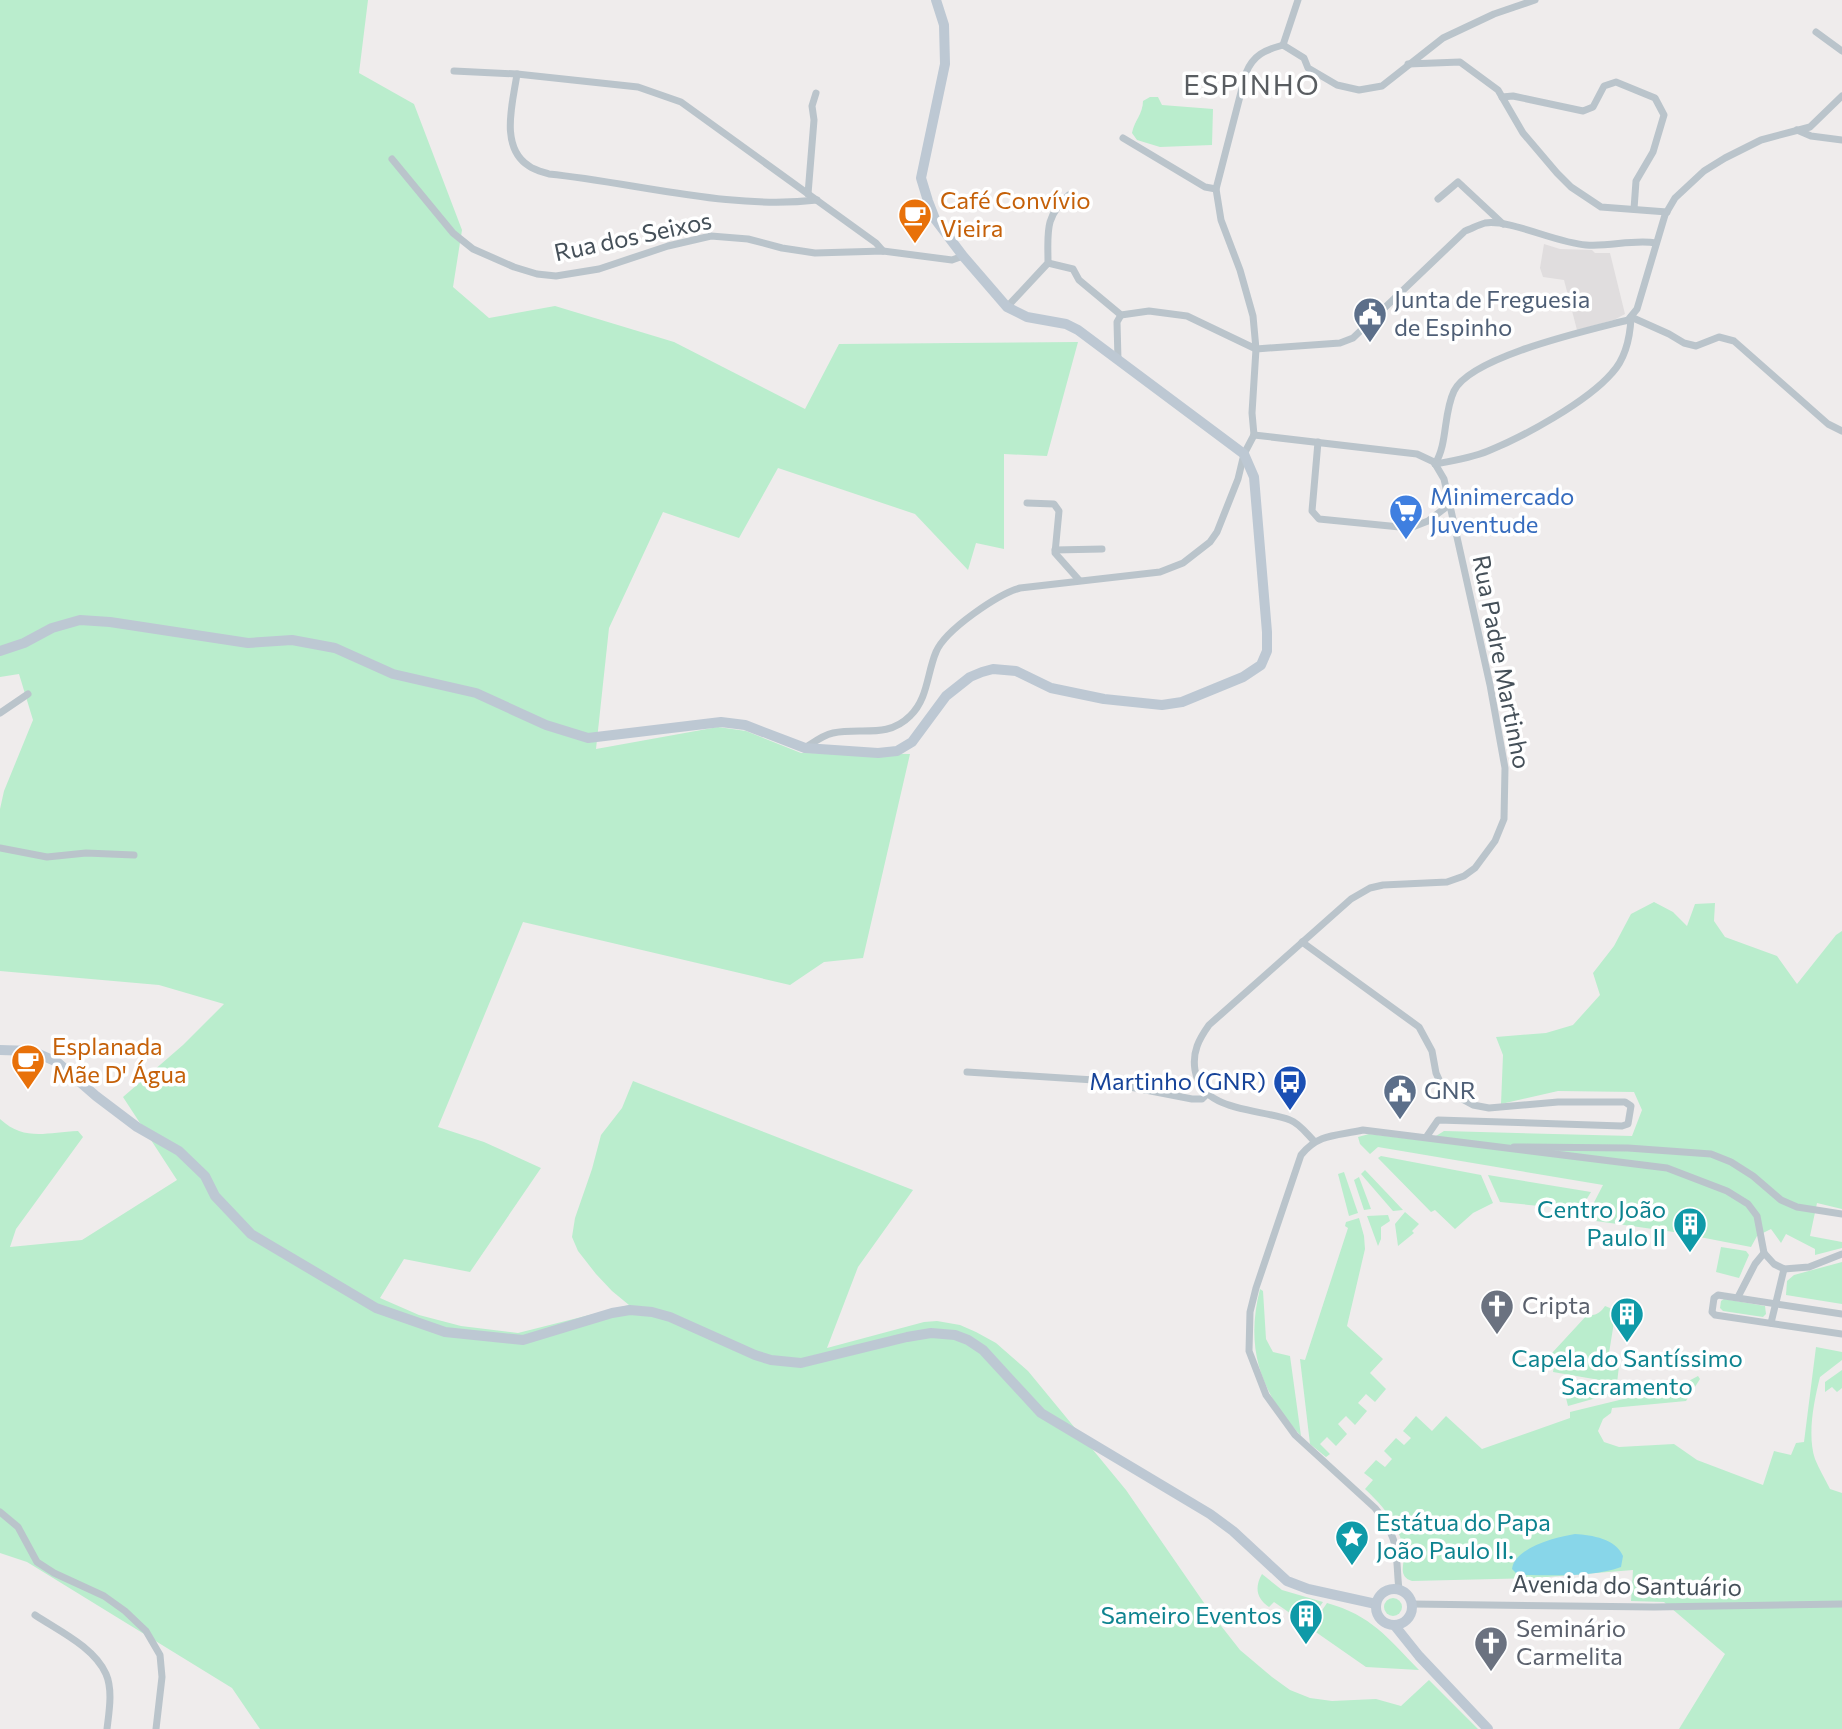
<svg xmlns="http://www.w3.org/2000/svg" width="1842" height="1729" viewBox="0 0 1842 1729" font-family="Commissioner,sans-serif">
<rect width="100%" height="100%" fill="#efecec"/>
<!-- education -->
<polygon fill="#e0ddde" points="1544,244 1560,249 1592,250 1595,253 1610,253 1625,314 1614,320 1577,330 1564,280 1543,277 1540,268"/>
<!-- green -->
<g fill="#baedcd">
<path d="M 0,0 L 368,0 L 359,73 L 414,104 L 462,230 L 453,287 L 489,318 L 555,306 L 674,342 L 805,409 L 839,344 L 1078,342 L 1047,456 L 1004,454 L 1004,549 L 976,543 L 968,570 L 915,514 L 778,468 L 739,538 L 663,512 L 609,628 L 596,749 L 718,727 L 746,731 L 801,753 L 910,754 L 863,958 L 824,962 L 790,985 L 523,922 L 438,1127 L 484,1142 L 541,1168 L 470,1272 L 404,1259 L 380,1298 L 419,1315 L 461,1326 L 518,1333 L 629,1305 L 612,1291 L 596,1274 L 578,1251 L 572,1237 L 575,1218 L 592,1169 L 601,1135 L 622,1108 L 633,1081 L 913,1190 L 858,1267 L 827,1348 L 924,1322 L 937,1321 L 960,1325 L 976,1332 L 996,1343 L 1028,1371 L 1126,1490 L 1211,1613 L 1240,1650 L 1272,1677 L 1290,1690 L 1310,1698 L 1332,1701 L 1376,1699 L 1401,1706 L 1429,1680 L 1478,1729 L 260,1729 L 232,1688 L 27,1562 L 0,1553 L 0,1119 C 25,1142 47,1132 78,1131 L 83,1137 L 16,1229 L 10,1247 L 82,1240 L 177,1180 L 123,1097 L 183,1045 L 224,1004 L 159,985 L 0,971 L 0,809 L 4,791 L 33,720 L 19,674 L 0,677 Z"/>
<path d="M 1150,97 L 1158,97 L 1162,105 L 1213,109 L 1212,145 L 1160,147 L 1137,140 L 1132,133 C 1134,121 1143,114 1143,101 Z"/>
<polygon points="1654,902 1673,912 1687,926 1695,904 1715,903 1714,921 1725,937 1777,956 1797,984 1836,935 1842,931 1842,1209 1817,1203 1810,1236 1842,1242 1842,1248 1815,1255 1815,1249 1786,1234 1781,1243 1771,1229 1757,1236 1751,1247 1674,1232 1589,1220 1588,1214 1603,1185 1378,1147 1370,1154 1360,1144 1358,1137 1369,1134 1428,1141 1444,1131 1632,1136 1642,1110 1634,1092 1558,1091 1501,1104 1503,1055 1496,1037 1546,1033 1573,1025 1600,995 1593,973 1614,946 1631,914"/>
<polygon points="1381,1156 1481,1175 1493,1203 1473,1213 1455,1229 1435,1210 1431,1212 1378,1158"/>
<polygon points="1365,1170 1403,1210 1393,1211 1361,1174"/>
<polygon points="1344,1172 1358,1213 1349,1216 1338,1174"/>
<polygon points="1488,1175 1591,1192 1580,1210 1500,1202"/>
<polygon points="1359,1177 1371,1209 1364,1210 1354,1180"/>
<polygon points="1405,1212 1419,1224 1412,1231 1414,1233 1398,1246 1395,1224"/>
<polygon points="1388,1215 1390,1221 1381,1227 1381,1239 1378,1246 1367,1216"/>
<polygon points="1359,1218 1364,1236 1365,1249 1347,1326 1383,1359 1370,1373 1386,1389 1375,1402 1366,1394 1358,1403 1367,1411 1355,1425 1346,1416 1338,1424 1347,1434 1336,1446 1327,1437 1320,1444 1330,1454 1326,1457 1310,1444 1300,1359 1305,1360 1348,1228 1345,1226 1346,1222"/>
<polygon points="1721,1247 1746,1251 1749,1255 1739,1278 1716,1272"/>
<polygon points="1842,1262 1842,1304 1786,1295 1787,1281 1794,1275"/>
<path d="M 1260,1289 L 1263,1291 L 1266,1339 L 1273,1352 L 1290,1356 L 1301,1436 C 1260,1392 1245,1348 1260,1289 Z"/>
<polygon points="1724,1299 1765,1306 1766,1314 1763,1317 1723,1311 1720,1308 1721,1301"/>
<path d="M 1605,1306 L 1620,1312 L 1619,1315 L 1615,1316 L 1609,1353 L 1605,1354 L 1609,1364 L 1619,1366 L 1617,1383 L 1553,1372 L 1555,1361 L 1552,1353 L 1588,1314 C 1595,1317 1601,1312 1605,1306 Z"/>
<path d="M 1816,1347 L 1842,1352 L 1842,1360 L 1820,1377 C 1814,1401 1807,1435 1815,1459 C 1819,1469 1825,1479 1830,1489 L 1842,1493 L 1842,1729 L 1679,1729 L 1725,1654 L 1664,1602 L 1631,1601 L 1633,1570 L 1535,1578 L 1412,1581 C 1397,1576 1405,1564 1404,1552 C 1400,1526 1384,1507 1365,1489 L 1373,1480 L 1364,1473 L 1376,1460 L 1385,1467 L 1392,1459 L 1384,1451 L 1396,1438 L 1404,1445 L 1411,1438 L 1403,1431 L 1416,1416 L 1432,1431 L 1446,1416 L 1482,1449 L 1570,1418 L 1570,1412 L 1681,1385 L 1698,1376 L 1700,1379 L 1686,1401 L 1612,1408 L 1611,1413 L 1603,1419 L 1598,1431 L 1604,1442 L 1619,1447 L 1674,1444 L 1697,1460 L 1763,1485 L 1774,1451 L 1791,1455 L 1796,1443 L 1804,1442 Z"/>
<polygon points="1842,1370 1842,1388 1837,1392 1832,1387 1825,1392 1825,1382"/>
<polygon points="1562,1382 1613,1390 1614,1393 1568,1406"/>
<path d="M 1262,1574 L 1282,1590 L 1323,1602 L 1307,1625 L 1274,1602 L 1269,1607 C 1257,1599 1254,1588 1262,1574 Z"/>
<circle cx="1393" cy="1607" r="9"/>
<path d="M 1327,1603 C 1371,1615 1388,1638 1419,1670 L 1366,1667 L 1310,1628 Z"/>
</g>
<!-- water -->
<path fill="#88d6e9" d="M 1575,1534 C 1592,1535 1616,1539 1623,1556 L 1621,1567 C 1591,1578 1550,1575 1518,1575 L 1512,1569 C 1515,1547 1557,1537 1575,1534 Z"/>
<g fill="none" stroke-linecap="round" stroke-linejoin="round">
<!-- street -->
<g stroke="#bac4cb" stroke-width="7">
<polyline points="1816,32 1842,51"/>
<polyline points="1283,45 1304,58 1308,68 1337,85 1359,90 1382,86 1443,38 1494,14 1535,0"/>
<polyline points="1283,45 1298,0"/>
<polyline points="1408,64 1460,62 1498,90 1523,133 1557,173 1571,187 1601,207 1667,212"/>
<polyline points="454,71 517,74 638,87 681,102 876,243 883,251"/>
<path d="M 517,74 C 513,102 499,147 529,166 C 534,170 543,172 549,174 C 637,183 728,210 817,200"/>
<polyline points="1502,97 1513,96 1583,111 1593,107 1604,86 1616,82 1655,98 1664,115 1653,152 1636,181 1634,209"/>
<polyline points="1797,130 1811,136 1842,140"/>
<polyline points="1123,138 1205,187 1216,189"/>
<polyline points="392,159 453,233 473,249 514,267 537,274 556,276 599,269 668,246 711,236 748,239 782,248 815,253 883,251 952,260 963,256"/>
<polyline points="808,194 814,120 812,106 816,93"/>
<polyline points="1438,199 1458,182 1503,224"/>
<path d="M 1048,263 L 1073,269 L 1079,280 L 1121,315 L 1149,311 L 1187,316 L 1256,349 L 1340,343 L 1353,338 L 1465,231 C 1471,229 1478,225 1485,223 C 1510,219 1556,243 1586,245 C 1610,247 1633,239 1656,243"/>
<path d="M 1007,307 L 1048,263 C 1048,232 1044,217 1069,195"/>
<polyline points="1631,317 1669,334 1684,343 1696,346 1719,337 1734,341 1828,424 1842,431"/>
<polyline points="1118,360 1117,322 1121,315"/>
<path d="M 1254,435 L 1417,454 L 1434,462 L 1444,479 L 1490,685 L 1505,768 L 1504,819 L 1495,841 L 1475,868 L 1464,876 L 1447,882 L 1383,885 L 1370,888 L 1351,899 L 1209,1025 C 1199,1039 1192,1052 1195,1070 C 1202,1113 1258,1108 1290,1120 C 1299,1123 1307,1134 1314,1141"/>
<path d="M 1254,435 L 1252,413 L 1256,349 L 1253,316 L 1240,270 L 1221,220 L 1216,189 L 1246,73 C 1253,55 1265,50 1283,45"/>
<polyline points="1318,442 1312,511 1319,519 1410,528 1428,521 1449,505"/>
<path d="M 1435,464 C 1448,443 1443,414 1454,391 C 1471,356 1590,330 1628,320 L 1637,309 L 1665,215 L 1675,198 L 1704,171 L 1725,158 L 1761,140 L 1810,127 L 1842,96"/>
<path d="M 1435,464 C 1452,461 1471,458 1488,451 C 1523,437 1587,402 1612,373 C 1626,358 1630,338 1631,318"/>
<polyline points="1027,503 1054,504 1059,511 1055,553 1079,580"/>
<polyline points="1055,550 1102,549"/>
<polyline points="0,713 28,694"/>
<path d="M 805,748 C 814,742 823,735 833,733 C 861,727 887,739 910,716 C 928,699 927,673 936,652 C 945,630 998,594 1020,588 L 1160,572 L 1183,563 L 1210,542 L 1217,532 L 1238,479 L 1244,454 L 1254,435"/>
<polyline points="0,848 47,857 86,853 134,855"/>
<polyline points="1302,942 1419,1027 1432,1051 1436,1073 1441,1084 1462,1099 1473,1105 1489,1108 1558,1102 1625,1102 1631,1106 1628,1124 1622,1126 1438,1120 1427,1136"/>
<polyline points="967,1072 1094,1080 1192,1099 1202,1099 1208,1093"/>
<polyline points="1514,1147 1628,1148 1711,1154 1731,1162 1753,1176 1781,1200 1797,1207 1842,1214"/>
<polyline points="1738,1297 1755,1264 1764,1253"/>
<polyline points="1842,1314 1718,1295 1714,1298 1712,1312 1715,1315 1842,1334"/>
<polyline points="1771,1323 1784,1269"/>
<polyline points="0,1512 18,1527 37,1562 54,1573 104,1596 125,1611 146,1631 160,1655 162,1677 156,1729"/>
<path d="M 1399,1590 C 1395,1553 1401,1540 1375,1508 L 1295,1435 L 1266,1395 L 1249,1351 L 1250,1312 L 1256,1288 L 1301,1155 C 1319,1133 1337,1136 1363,1130 L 1667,1168 L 1727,1191 L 1748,1204 L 1757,1216 L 1764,1253 L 1774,1264 L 1784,1269 L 1809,1267 L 1842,1254"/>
<polyline points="1412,1604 1654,1607 1842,1604"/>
<path d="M 35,1615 C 59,1631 94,1647 106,1674 C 113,1690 109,1712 107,1729"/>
</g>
<!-- secondary -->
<g stroke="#bdc8d3" stroke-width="10">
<polyline points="0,651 24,643 52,628 80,620 110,622 248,643 292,640 335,648 393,674 476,693 546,725 588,738 721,722 745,725 805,748 878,753 897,751 912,742 946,696 970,677 982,672 993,669 1016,671 1051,688 1104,699 1162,705 1182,702 1243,677 1261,665 1267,651 1267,632 1254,477 1244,454 1078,330 1066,324 1027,317 1007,307 963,256 935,219 928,201 921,178 945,64 944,25 936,0"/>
<polyline points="0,1050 32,1051 57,1062 96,1096 137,1127 179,1151 205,1176 215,1196 251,1234 376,1308 445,1332 523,1340 612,1313 630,1310 652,1312 670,1317 755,1355 771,1360 801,1363 907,1337 931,1333 955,1335 968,1340 983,1350 1041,1413 1210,1514 1233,1531 1287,1581 1308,1589 1376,1604"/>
<circle cx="1394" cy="1607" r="18"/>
<polyline points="1395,1626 1419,1656 1488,1729"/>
</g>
</g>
<!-- icons -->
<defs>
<g id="cafe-pin" transform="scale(1.75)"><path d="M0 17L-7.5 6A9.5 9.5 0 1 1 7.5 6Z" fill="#e8710a" stroke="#fff"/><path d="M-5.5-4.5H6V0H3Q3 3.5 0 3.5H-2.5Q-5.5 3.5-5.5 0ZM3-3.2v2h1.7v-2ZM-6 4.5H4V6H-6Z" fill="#fff"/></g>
<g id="civic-pin" transform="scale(1.75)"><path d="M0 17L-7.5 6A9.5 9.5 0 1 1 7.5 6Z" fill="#5c6f8a" stroke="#fff"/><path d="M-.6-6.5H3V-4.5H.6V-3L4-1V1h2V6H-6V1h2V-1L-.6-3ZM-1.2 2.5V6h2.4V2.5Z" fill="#fff"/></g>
<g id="supermarket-pin" transform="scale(1.75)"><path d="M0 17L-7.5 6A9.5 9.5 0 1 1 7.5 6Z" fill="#3f7fe0" stroke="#fff"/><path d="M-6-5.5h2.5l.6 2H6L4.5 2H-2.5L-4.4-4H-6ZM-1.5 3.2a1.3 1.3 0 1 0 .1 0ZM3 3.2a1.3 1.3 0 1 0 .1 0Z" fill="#fff"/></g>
<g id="bus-pin" transform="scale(1.75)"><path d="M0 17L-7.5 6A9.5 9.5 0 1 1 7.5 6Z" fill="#1a4fb4" stroke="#fff"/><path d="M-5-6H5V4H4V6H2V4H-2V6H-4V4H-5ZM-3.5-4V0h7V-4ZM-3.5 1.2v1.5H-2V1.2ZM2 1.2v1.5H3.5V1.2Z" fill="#fff"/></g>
<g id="building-pin" transform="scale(1.75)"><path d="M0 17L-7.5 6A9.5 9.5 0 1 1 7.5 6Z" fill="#0f9aa8" stroke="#fff"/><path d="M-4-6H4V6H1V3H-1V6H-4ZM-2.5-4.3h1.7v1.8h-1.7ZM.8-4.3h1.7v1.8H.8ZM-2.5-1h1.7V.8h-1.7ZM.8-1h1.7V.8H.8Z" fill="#fff"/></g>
<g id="church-pin" transform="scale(1.75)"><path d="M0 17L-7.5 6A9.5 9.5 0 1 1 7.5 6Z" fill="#6b7280" stroke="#fff"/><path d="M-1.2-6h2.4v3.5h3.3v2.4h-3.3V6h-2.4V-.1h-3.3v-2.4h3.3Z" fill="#fff"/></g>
<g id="sight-pin" transform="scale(1.75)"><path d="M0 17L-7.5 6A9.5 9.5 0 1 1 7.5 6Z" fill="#0f9aa8" stroke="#fff"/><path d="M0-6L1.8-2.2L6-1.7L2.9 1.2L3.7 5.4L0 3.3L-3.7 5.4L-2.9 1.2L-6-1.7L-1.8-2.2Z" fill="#fff"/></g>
</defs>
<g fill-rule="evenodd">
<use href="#cafe-pin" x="915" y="215"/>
<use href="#civic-pin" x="1370" y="314"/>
<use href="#supermarket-pin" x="1406" y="511"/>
<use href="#cafe-pin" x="28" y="1061"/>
<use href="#bus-pin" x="1290" y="1082"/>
<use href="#civic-pin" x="1400" y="1091"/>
<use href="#building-pin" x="1690" y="1224"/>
<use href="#church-pin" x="1497" y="1306"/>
<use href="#building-pin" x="1627" y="1314"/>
<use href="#sight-pin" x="1352" y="1537"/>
<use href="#building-pin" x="1306" y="1616"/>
<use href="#church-pin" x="1491" y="1643"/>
</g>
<g text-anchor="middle" stroke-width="7" stroke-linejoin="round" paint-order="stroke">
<!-- food labels -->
<g font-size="24" fill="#c56008" stroke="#fff" text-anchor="start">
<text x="940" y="209">Café Convívio<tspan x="940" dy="28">Vieira</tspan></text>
<text x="52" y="1055">Esplanada<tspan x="52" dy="28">Mãe D' Água</tspan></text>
</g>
<!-- street labels -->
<g font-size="24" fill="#455059" stroke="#fff">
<text transform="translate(633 237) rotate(-12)" y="8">Rua dos Seixos</text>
<text transform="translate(1501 662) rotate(79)" y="8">Rua Padre Martinho</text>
<text transform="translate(1627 1586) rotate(1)" y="8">Avenida do Santuário</text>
</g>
<!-- service labels -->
<g font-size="24" fill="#4e5e75" stroke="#fff" text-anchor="start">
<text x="1394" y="308">Junta de Freguesia<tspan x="1394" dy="28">de Espinho</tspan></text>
<text x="1424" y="1099">GNR</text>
</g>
<!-- shop labels -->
<g font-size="24" fill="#366cbe" stroke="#fff" text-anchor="start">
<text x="1430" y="505">Minimercado<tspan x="1430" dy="28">Juventude</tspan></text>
</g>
<!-- transit labels -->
<g font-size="24" fill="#164399" stroke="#fff" text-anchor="end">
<text x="1266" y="1090">Martinho (GNR)</text>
</g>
<!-- culture labels -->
<g font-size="24" fill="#0d838f" stroke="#fff" text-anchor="end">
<text x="1666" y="1218">Centro João<tspan x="1666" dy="28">Paulo II</tspan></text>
<text x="1627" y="1367" text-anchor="middle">Capela do Santíssimo<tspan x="1627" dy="28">Sacramento</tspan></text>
<text x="1376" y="1531" text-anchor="start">Estátua do Papa<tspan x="1376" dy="28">João Paulo II.</tspan></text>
<text x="1282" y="1624">Sameiro Eventos</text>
</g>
<!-- worship labels -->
<g font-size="24" fill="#5b616d" stroke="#fff" text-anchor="start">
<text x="1522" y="1314">Cripta</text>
<text x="1516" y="1637">Seminário<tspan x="1516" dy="28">Carmelita</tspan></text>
</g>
<!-- quarter labels -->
<g font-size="28" letter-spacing="2" fill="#595d61" stroke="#fff">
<text x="1252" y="95">ESPINHO</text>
</g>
</g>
</svg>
